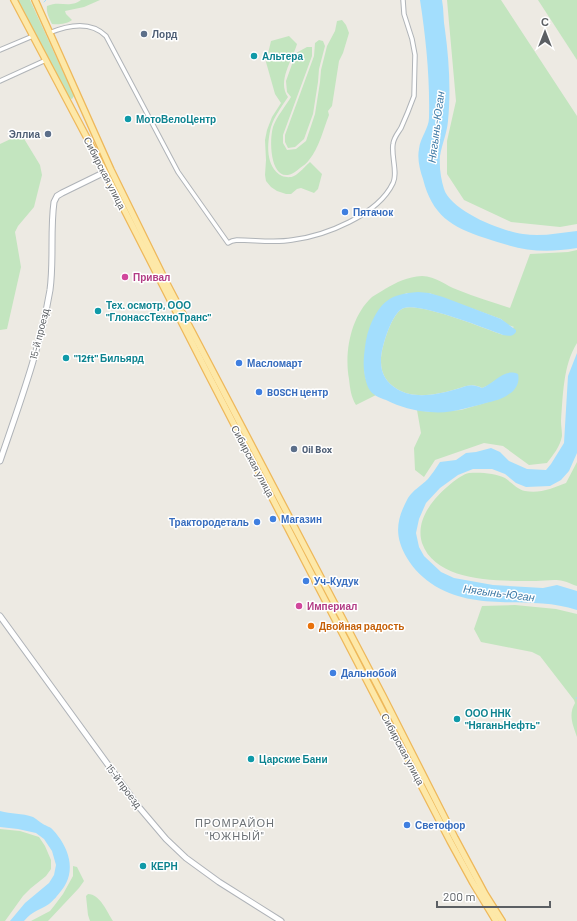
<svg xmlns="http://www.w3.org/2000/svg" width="577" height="921" viewBox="0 0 577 921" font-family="Barlow,sans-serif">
<rect width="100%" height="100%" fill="#edeae3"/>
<!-- green -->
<g fill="#c3e5bf">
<polygon points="18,0 30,0 74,96 72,99 69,98"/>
<path d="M 81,0 L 100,0 L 84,7 L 65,11 L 66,14 L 72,20 C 67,24 58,25 52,24 C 49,18 46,12 47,6 C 61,0 68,9 81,0 Z"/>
<polygon points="447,0 501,0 577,116 577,224 560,227 511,222 464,200 447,174 447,141 456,101"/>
<polygon points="538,0 577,0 577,60"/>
<path d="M 342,20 L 346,25 L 349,33 L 343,53 L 339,61 L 332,106 L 328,111 L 329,115 C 323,130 319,148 309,160 C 307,163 303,166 300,168 C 272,193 268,145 273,127 C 277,116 285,107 291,97 L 287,92 L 286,81 L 296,53 L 307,47 L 312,47 L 312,56 L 283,135 L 283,143 L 287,150 L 296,149 L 306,141 L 315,114 L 320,82 L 321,70 L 327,46 L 335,31 L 337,21 Z"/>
<path d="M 289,36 L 297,44 C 292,61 277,81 288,97 C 282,106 274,117 271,127 C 267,143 265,167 282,176 C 285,177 290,178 294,176 C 300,173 305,166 310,162 L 322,174 L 318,189 L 314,193 L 301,188 L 297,189 L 291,194 L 286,194 L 277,191 L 271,187 L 266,181 L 265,175 L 266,160 L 265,140 L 267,130 L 272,117 L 281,103 L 275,94 L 266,62 L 271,41 Z"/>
<polygon points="319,40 323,41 325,46 319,69 318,82 313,114 304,139 295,147 288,148 285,142 285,135 314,56 315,43"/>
<polygon points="17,136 23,137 40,165 42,175 34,207 18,226 15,232 21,267 7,329 0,330 0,144"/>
<path d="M 577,250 L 577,343 C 563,365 563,396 561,421 C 561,426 562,431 562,436 C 560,447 553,455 547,463 L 529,465 L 503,446 L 484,443 L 435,460 L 424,477 L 415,470 L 414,448 L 421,433 L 417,410 L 430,412 L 461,410 L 498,399 L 496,380 L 489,385 L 482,388 C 472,382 464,387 453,390 C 436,395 413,399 397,389 C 387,383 381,374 381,362 C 380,350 392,311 404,308 C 422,303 483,328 503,335 L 514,327 L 508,325 L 501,319 L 429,293 L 406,293 L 364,362 C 364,375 366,387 376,395 L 356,405 C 351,397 350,388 349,379 C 344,352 351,316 372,297 C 376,294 381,292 385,289 C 397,282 407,277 422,276 C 436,276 446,286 458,290 C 475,297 493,302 510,308 L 530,254 L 568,252 Z"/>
<path d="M 577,462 L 577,586 C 573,585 568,582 563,581 C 555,579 544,581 536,581 C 500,581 436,583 422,543 C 417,526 425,511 435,499 C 442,491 459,475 469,473 C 479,472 496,473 505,478 C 511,482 518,490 525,491 C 540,494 553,488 566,483 Z"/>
<path d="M 515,605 L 556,609 L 577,614 L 577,737 C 573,725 568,715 575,703 L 574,700 L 540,656 L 532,652 L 481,642 L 474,629 L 482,606 Z"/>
<polygon points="0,829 20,831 39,837 45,846 51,860 51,869 46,876 31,888 23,896 5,921 0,921"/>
<polygon points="73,866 77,867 84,881 79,888 48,921 31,921 50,911 54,906 63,894 73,876"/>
<path d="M 88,894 C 100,894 107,912 113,921 L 90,921 L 88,915 L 86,896 Z"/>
</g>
<!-- water -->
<g fill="#a3defd">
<path d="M 420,0 L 442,0 C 444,10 443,20 445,30 C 449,59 451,91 448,121 C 447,133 442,144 440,156 C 439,167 441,179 444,189 C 451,211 501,231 523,234 C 541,237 559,233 577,231 L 577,248 C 539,254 521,250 485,238 C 451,227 432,215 423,179 C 420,170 417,159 419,149 C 420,138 429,128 429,118 C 430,78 426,39 420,0 Z"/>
<path d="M 418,292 L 429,293 L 443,297 L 501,319 L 516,330 L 516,332 C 513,337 508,336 503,335 C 484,328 421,303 404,308 C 392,311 380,350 381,362 C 381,374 387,383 397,389 C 413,399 436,395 453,390 C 465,387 470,382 482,388 C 495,383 503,368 518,374 C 520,382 516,390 509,394 C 503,399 494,401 486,403 C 467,408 450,414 430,412 C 414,411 400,407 386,400 C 380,398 372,395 369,389 C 364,379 363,366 364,356 C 365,346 366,336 370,326 C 381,301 390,294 418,292 Z"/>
<path d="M 577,353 L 577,453 L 569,471 L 561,480 L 550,486 L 526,487 L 516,483 L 505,474 L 492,469 L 473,469 L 458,475 L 440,488 L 426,503 L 419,519 L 416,533 L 419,547 L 424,556 L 441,572 L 454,578 L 493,585 L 543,588 L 557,585 L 577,591 L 577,610 C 529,594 480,613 435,586 C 423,578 414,570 407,558 C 394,536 396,520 408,498 C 413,490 421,486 428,479 C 432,474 436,468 440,462 L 456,460 L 466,453 L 476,452 L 491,448 L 500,452 L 509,461 L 527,469 L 546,470 L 551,464 L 564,443 L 568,376 Z"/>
<path d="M 0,811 C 11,814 22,813 33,817 C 37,819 39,822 43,824 C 46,826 51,827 53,830 C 68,846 78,871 61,891 C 58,895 53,901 49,904 C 39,911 33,910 24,921 L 10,921 L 25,903 L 49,883 L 54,875 L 56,865 L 52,851 L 44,839 L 36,833 L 18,829 L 0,827 Z"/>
</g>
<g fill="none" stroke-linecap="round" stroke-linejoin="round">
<!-- stream -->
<g stroke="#a3defd" stroke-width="1">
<polyline points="44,2 46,0"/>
<polyline points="576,698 577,698"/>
</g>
<!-- street casing -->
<g stroke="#b0b4b8" stroke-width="5.5">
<g id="street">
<path d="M 49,33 C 68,25 90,20 106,36 L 178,172 L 228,243 L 232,241 L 237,240 C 255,240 275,243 292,240 C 325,236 378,215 393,183 C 398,173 391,156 393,144 C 394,137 398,133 401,128 C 406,117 410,107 414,96 L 415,55 L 412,39 L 404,14 L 403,0"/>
<polyline points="0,50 33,36"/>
<polyline points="0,81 46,60"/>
</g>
</g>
<!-- secondary casing -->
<g stroke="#afb3b8" stroke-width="7">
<g id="secondary">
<path d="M 0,461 C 19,405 40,349 50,290 C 54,260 50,231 54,202 L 57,196 L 62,193 L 105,172"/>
<polyline points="0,616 138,806 166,839 186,858 219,882 281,921"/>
</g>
</g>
<!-- primary casing -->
<g stroke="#eeb85b" stroke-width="8">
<g id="primary">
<polyline points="14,0 105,172 209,376 450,841 473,883 496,921"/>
<polyline points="35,0 111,170 165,280 383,696 455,838 485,894 502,921"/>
</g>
</g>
<!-- street -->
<use href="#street" stroke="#fff" stroke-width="3.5"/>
<!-- secondary -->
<use href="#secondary" stroke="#fff" stroke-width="5"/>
<!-- primary -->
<use href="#primary" stroke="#fde8a8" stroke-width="5.5"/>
</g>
<!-- markers -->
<g fill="#5c6f8a" stroke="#fff" stroke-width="1.5">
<circle cx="144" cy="34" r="4"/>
<circle cx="48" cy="134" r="4"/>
<circle cx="294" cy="449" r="4"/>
</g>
<g fill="#0f9aa8" stroke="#fff" stroke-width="1.5">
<circle cx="254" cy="56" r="4"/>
<circle cx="128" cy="119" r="4"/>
<circle cx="98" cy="311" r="4"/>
<circle cx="66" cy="358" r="4"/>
<circle cx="457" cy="719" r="4"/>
<circle cx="251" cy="759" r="4"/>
<circle cx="143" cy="866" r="4"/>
</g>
<g fill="#3f7fe0" stroke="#fff" stroke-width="1.5">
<circle cx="345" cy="212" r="4"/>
<circle cx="239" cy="363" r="4"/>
<circle cx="259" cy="392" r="4"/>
<circle cx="273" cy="519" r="4"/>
<circle cx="257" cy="522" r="4"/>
<circle cx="306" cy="581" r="4"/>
<circle cx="333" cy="673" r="4"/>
<circle cx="407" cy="825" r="4"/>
</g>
<g fill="#d1479c" stroke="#fff" stroke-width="1.5">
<circle cx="125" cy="277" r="4"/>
<circle cx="299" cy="606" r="4"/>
</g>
<circle fill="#e8710a" stroke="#fff" stroke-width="1.5" cx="311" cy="626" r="4"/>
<g text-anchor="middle" stroke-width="3" stroke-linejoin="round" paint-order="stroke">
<!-- service labels -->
<g font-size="10" font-weight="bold" fill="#4e5e75" stroke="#fff" text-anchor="start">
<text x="152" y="38">Лорд</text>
<text x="40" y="138" text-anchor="end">Эллиа</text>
<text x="302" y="453">Oil Box</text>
</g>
<!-- culture labels -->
<g font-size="10" font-weight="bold" fill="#0d838f" stroke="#fff" text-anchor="start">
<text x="262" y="60">Альтера</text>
<text x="136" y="123">МотоВелоЦентр</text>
<text x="106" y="309">Тех. осмотр, ООО<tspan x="106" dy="12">"ГлонассТехноТранс"</tspan></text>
<text x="74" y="362">"12ft" Бильярд</text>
<text x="465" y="717">ООО ННК<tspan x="465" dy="12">"НяганьНефть"</tspan></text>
<text x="259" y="763">Царские Бани</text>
<text x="151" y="870">КЕРН</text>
</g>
<!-- street labels -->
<g font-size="10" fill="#5b5f63" stroke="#fff">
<text transform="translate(105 173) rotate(63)" y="4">Сибирская улица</text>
<text transform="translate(39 334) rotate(-76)" y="4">15-й проезд</text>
<text transform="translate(253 461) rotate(62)" y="4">Сибирская улица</text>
<text transform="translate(403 749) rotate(62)" y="4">Сибирская улица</text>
<text transform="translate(124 786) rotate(53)" y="4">15-й проезд</text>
</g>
<!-- shop labels -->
<g font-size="10" font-weight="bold" fill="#366cbe" stroke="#fff" text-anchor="start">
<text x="353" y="216">Пятачок</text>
<text x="247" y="367">Масломарт</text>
<text x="267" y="396">BOSCH центр</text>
<text x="281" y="523">Магазин</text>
<text x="249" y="526" text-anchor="end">Трактородеталь</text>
<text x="314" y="585">Уч-Кудук</text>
<text x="341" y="677">Дальнобой</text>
<text x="415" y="829">Светофор</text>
</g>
<!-- hotel labels -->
<g font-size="10" font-weight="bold" fill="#b23c85" stroke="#fff" text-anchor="start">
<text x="133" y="281">Привал</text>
<text x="307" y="610">Империал</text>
</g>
<!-- food labels -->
<g font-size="10" font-weight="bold" fill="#c56008" stroke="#fff" text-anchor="start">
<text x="319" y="630">Двойная радость</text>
</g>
<!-- water labels -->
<g font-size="11" font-style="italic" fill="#3e7aa6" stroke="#fff">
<text transform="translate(436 127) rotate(-83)" y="4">Нягынь-Юган</text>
<text transform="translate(499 593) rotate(7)" y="4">Нягынь-Юган</text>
</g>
<!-- neighbourhood labels -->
<g font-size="11" letter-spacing="1" fill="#6c7175" stroke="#fff">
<text x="235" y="827">ПРОМРАЙОН<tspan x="235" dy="13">"ЮЖНЫЙ"</tspan></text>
</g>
</g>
<!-- north arrow -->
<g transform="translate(545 32)" stroke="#ffffff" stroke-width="3" paint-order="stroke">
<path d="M0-3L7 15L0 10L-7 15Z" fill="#5b5f63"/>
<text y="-6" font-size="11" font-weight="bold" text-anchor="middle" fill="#5b5f63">С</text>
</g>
<!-- scale -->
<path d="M437 901v6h113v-6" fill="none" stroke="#5b5f63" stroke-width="2"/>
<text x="443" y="901" font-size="12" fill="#5b5f63" stroke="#ffffff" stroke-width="3" paint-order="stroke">200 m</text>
</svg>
